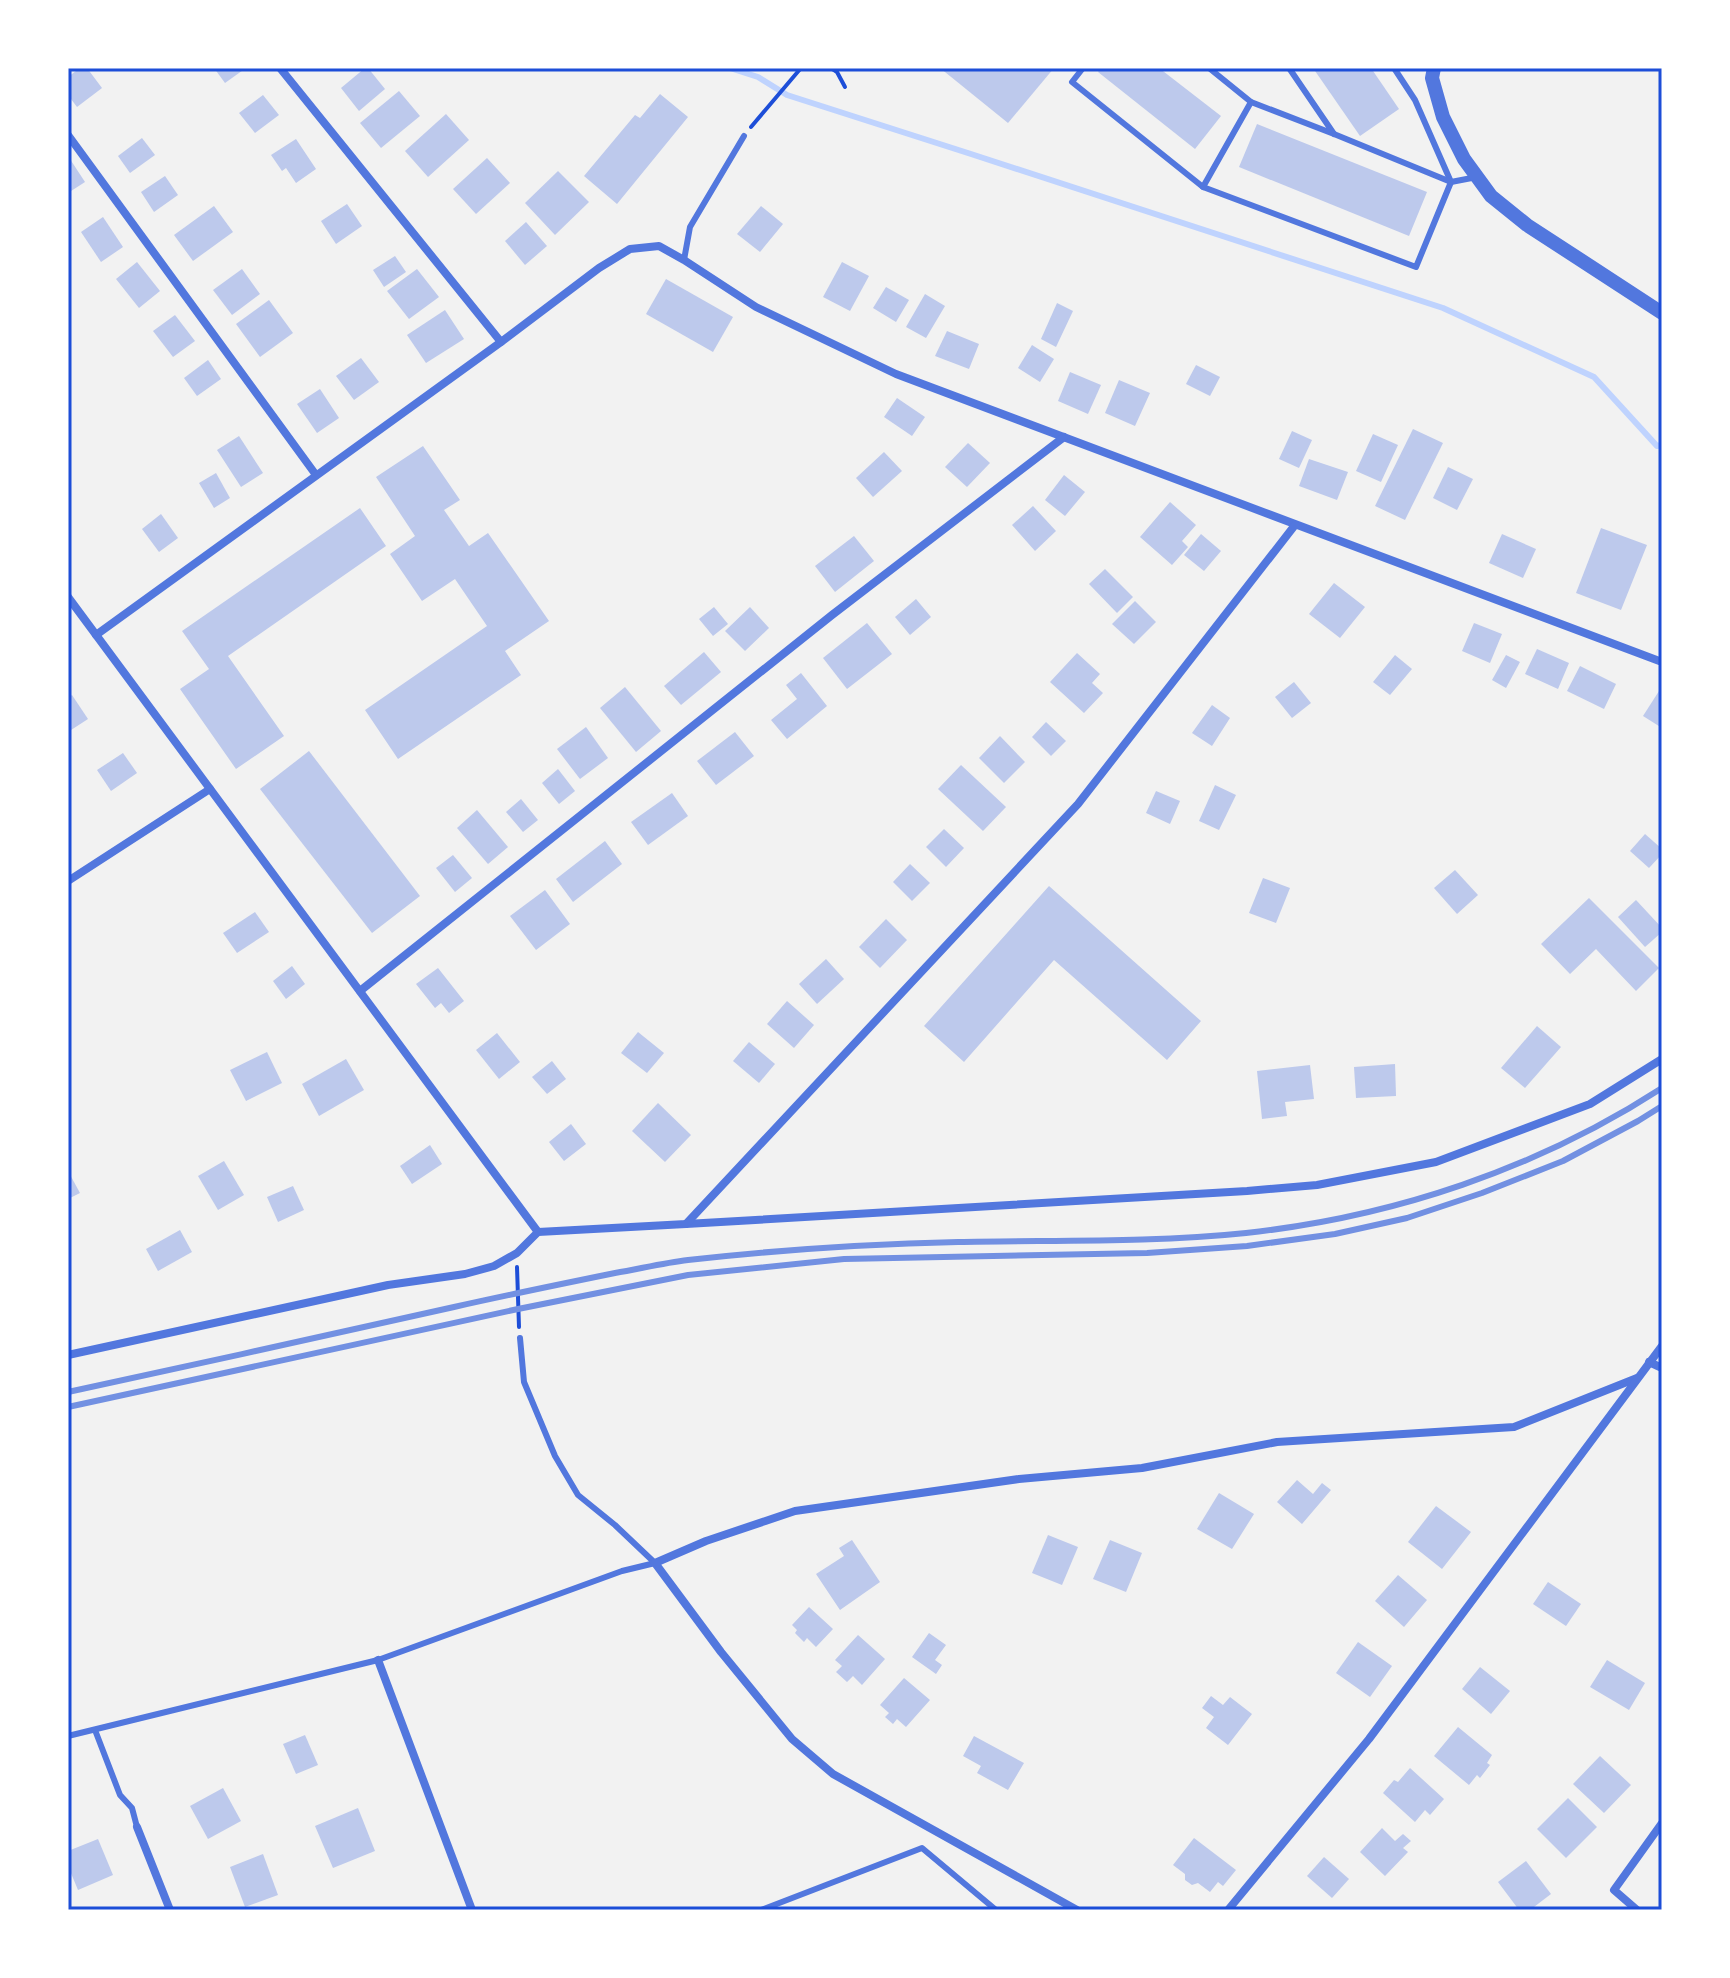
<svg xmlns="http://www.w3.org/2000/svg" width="1730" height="1978" viewBox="0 0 1730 1978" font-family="Mulish,sans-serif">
<rect width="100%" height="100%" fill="#f2f2f2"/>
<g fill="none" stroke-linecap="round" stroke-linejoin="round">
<!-- stream -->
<polyline stroke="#bfd3fe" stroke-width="6" points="730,68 758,77 787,95 971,154 1443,308 1594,377 1657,446 1662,445"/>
</g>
<!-- building -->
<g fill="#bdc9ec">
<polygon points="80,68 87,68 102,88 77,107 68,95 68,77"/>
<polygon points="214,68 246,68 225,83"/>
<polygon points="365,68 368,68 385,89 359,111 341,88"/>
<polygon points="940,68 1054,68 1008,123"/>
<polygon points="1101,68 1159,68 1221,116 1195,149 1098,72"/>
<polygon points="1313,68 1371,68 1399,109 1360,136"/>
<polygon points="399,91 420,116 381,148 360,123"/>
<polygon points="660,94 688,117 617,204 584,176 635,115 640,118"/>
<polygon points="263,95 279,115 255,133 239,113"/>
<polygon points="446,114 469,140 428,177 405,151"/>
<polygon points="1257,124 1427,192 1409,236 1239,167"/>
<polygon points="142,138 155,155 130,173 118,156"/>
<polygon points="296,139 316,169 296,183 286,168 282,171 271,155"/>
<polygon points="68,156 85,182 68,193"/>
<polygon points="487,158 510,183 476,214 453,189"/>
<polygon points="558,171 589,202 555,235 525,203"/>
<polygon points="165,176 178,195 154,212 141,192"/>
<polygon points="347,204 362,226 336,244 321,221"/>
<polygon points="214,206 233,232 193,261 174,235"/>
<polygon points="761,206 783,224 760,252 737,234"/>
<polygon points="103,217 123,247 101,262 81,232"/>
<polygon points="526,222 547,246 525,265 505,241"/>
<polygon points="395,256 406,272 384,287 373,270"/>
<polygon points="137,262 160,291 139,308 116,279"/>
<polygon points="842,262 869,276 850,311 823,297"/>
<polygon points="242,269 260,294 232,315 213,290"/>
<polygon points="417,269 439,297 409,319 387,291"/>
<polygon points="666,279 733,317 713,352 646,314"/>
<polygon points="886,287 909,300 896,322 873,308"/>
<polygon points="925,294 945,306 926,338 906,327"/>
<polygon points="269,300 293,333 260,357 236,324"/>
<polygon points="1057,303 1073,311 1056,347 1041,339"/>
<polygon points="445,310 464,339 426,363 407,335"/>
<polygon points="175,315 195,341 173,357 153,331"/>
<polygon points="947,331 979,344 969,369 935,356"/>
<polygon points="1032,345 1054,359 1040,382 1018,368"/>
<polygon points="361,358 379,382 354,400 336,376"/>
<polygon points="208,360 221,379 197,396 184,378"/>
<polygon points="1196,365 1220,377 1210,396 1186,384"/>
<polygon points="1070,372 1101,385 1088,414 1058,401"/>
<polygon points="1119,380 1150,393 1135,426 1105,413"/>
<polygon points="320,389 339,418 317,433 297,404"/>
<polygon points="897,398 925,417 912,436 884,417"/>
<polygon points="1413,429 1443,443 1405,520 1375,506"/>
<polygon points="1292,431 1312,440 1299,468 1279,459"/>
<polygon points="1373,434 1398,445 1381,482 1356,471"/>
<polygon points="239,436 263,473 241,487 217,450"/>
<polygon points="968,443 990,463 967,487 945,467"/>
<polygon points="423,446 460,500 444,510 469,546 488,533 549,621 505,651 521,675 398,759 365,710 487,626 455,579 422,601 390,554 415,536 376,477"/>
<polygon points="884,452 902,471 873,497 856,478"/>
<polygon points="1309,459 1348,472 1337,500 1299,486"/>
<polygon points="1448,467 1473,479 1457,510 1433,498"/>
<polygon points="216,473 230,498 214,508 199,483"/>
<polygon points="1064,475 1085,492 1065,516 1045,500"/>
<polygon points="1170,502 1196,525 1182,541 1188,547 1172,565 1140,537"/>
<polygon points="1033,506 1056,531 1035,551 1012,525"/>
<polygon points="360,508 386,546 228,656 284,736 236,769 180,689 209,669 182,631"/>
<polygon points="161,514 178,538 159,552 142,529"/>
<polygon points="1601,528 1647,545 1621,610 1576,593"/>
<polygon points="1201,534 1221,551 1204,571 1184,555"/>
<polygon points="1502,534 1536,549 1523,578 1489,563"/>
<polygon points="854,536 874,561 835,592 815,566"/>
<polygon points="1105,569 1133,597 1117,613 1089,584"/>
<polygon points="1334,583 1365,607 1340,638 1309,614"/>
<polygon points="916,599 931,617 910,635 895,617"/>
<polygon points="1135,601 1156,622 1134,644 1112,624"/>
<polygon points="714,607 728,624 713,636 699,619"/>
<polygon points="750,607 769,628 745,651 725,631"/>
<polygon points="867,623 892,654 847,689 823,658"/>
<polygon points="1474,623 1502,634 1490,663 1462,651"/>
<polygon points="1537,649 1569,663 1558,689 1525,674"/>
<polygon points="704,652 721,672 681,705 664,686"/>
<polygon points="1077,653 1100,674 1092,683 1103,693 1084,713 1050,682"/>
<polygon points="1395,655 1412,669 1390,695 1373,682"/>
<polygon points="1506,655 1520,662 1506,688 1492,680"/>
<polygon points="1580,666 1616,684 1604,709 1567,691"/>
<polygon points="801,673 827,706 787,739 771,720 797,699 786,685"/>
<polygon points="1294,682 1311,703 1292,718 1275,697"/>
<polygon points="625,687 661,731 636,752 600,708"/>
<polygon points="1659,691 1662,694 1662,728 1643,716"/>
<polygon points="72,695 88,719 68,732 68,698"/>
<polygon points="1212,705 1230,718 1212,746 1192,733"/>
<polygon points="1046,722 1066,741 1051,756 1032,737"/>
<polygon points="586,727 608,758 580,779 557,749"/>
<polygon points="735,732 754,756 716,785 697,761"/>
<polygon points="1000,736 1025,762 1004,783 979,758"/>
<polygon points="309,751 420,896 372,933 260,789"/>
<polygon points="123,753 137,773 111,791 97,770"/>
<polygon points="961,765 1006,807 983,831 938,789"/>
<polygon points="558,769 575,791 559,804 542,783"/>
<polygon points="1215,785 1236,795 1219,830 1199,821"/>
<polygon points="1156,791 1180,801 1170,824 1146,813"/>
<polygon points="672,793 688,816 648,845 631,822"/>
<polygon points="521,799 538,820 523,832 506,812"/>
<polygon points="477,810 508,847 488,864 457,828"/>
<polygon points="944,829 964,848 946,867 926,847"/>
<polygon points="1645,834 1662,849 1662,854 1649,868 1630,851"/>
<polygon points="605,841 622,864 573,902 556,879"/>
<polygon points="453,855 472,878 455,892 436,868"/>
<polygon points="910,864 930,883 912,901 893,882"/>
<polygon points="1455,870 1478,895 1457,914 1434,888"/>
<polygon points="1263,878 1290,888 1276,923 1249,913"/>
<polygon points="1049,886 1201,1021 1167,1060 1054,960 964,1062 924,1026"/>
<polygon points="545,890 570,924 536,950 510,916"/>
<polygon points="1589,898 1659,968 1636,991 1596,949 1570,974 1541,944"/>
<polygon points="1636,900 1662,928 1662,932 1645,947 1618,917"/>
<polygon points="255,912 269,932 237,953 223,933"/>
<polygon points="886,919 907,940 880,968 859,947"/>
<polygon points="826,959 844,979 817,1004 799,984"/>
<polygon points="292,966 305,984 286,999 273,981"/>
<polygon points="438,968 464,1001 449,1013 441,1003 435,1008 416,984"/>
<polygon points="787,1001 814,1025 794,1048 767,1024"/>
<polygon points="1537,1026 1561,1047 1525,1088 1501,1068"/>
<polygon points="638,1032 664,1053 647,1073 621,1053"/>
<polygon points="497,1033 520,1062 499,1079 476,1050"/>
<polygon points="749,1042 775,1064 759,1083 733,1061"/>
<polygon points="267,1052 282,1083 246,1101 230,1070"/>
<polygon points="346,1059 364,1090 319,1116 302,1084"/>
<polygon points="552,1061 566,1079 547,1094 532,1077"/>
<polygon points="1395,1064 1396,1096 1356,1098 1354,1067"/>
<polygon points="1310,1065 1314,1099 1285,1102 1287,1116 1262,1119 1257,1071"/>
<polygon points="658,1103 691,1135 665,1162 632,1131"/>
<polygon points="571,1124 586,1144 564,1161 549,1142"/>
<polygon points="430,1145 442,1164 412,1184 400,1166"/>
<polygon points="224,1161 244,1195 218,1210 198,1176"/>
<polygon points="68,1171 80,1193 68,1199"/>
<polygon points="293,1186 304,1210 278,1222 267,1197"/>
<polygon points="180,1230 192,1252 158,1271 146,1249"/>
<polygon points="1297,1480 1313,1494 1322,1483 1331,1490 1302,1524 1277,1502"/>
<polygon points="1219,1493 1254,1514 1232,1549 1197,1529"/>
<polygon points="1436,1506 1471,1532 1442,1569 1408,1542"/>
<polygon points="1048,1535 1078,1547 1062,1585 1032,1573"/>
<polygon points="852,1540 880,1582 840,1610 816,1574 844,1556 839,1548"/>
<polygon points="1110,1540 1142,1553 1126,1592 1093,1579"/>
<polygon points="1398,1575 1427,1600 1404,1627 1375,1601"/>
<polygon points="1548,1582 1581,1604 1566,1626 1533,1604"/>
<polygon points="809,1607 833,1629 816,1647 807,1638 804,1642 795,1633 797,1630 792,1625"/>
<polygon points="929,1633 946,1645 935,1660 942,1665 936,1674 912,1657"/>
<polygon points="858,1635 885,1659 862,1685 853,1676 847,1682 836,1672 842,1666 835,1660"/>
<polygon points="1358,1642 1392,1666 1370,1697 1336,1673"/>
<polygon points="1607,1660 1645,1683 1629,1710 1590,1687"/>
<polygon points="1480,1667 1510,1691 1491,1714 1462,1689"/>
<polygon points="904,1678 930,1700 906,1727 897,1719 893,1724 885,1717 889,1713 880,1705"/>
<polygon points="1211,1696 1223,1705 1230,1697 1252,1714 1228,1745 1206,1728 1214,1717 1202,1708"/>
<polygon points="1458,1727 1492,1755 1487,1763 1490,1765 1480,1778 1477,1775 1469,1785 1434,1756"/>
<polygon points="305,1735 318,1765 296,1774 283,1744"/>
<polygon points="974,1736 1024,1763 1008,1790 977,1773 981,1766 963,1756"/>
<polygon points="1600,1756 1631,1785 1604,1813 1573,1784"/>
<polygon points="1410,1768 1444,1799 1430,1815 1425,1810 1415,1822 1383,1793 1394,1780 1398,1782"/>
<polygon points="223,1788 241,1821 208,1839 190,1806"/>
<polygon points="1568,1798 1597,1827 1566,1858 1537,1829"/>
<polygon points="358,1808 375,1851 333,1868 315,1826"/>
<polygon points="1382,1828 1395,1841 1403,1834 1411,1841 1403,1848 1408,1852 1385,1876 1360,1852"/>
<polygon points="1194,1838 1236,1870 1223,1886 1218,1882 1210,1892 1198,1883 1192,1885 1185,1880 1185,1874 1173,1865"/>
<polygon points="98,1839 113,1875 78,1890 68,1866 68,1851"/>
<polygon points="263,1854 278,1895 245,1907 230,1867"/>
<polygon points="1324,1857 1349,1879 1332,1898 1307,1876"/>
<polygon points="1526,1861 1551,1894 1530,1910 1519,1910 1498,1882"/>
</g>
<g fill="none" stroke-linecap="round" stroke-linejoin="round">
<!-- path -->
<g stroke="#1d4ed8" stroke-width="4">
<polyline points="831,68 837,72 845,87"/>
<polyline points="751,127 801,68"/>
<polyline points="517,1267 519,1327"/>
</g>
<!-- service -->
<g stroke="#5277de" stroke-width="6">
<polyline points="1083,68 1072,82 1203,187 1416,267 1451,182 1415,100 1394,68"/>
<polyline points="1209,68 1251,102 1334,134 1451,182 1477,177"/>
<polyline points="1289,68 1334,134"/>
<polyline points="1203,187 1251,102"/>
<polyline points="684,260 690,227 744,136"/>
<polyline points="520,1338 524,1382 555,1456 578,1495 615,1525 655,1563"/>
<polyline points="95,1730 120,1795 132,1808 137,1827"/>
<polyline points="68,1736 378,1660 622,1571 655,1563"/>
<polyline points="761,1910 922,1848 996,1910"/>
</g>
<!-- minor -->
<g stroke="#5277de" stroke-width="8">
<polyline points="280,68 501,342"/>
<polyline points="68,135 316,475"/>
<polyline points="68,597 538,1232"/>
<polyline points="96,635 501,342 599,268 630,249 659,246 684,260 756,307 896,374 1662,662"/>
<polyline points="68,881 210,789"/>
<polyline points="360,991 832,615 1064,437"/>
<polyline points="686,1224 1247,1191 1317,1185 1436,1162 1590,1104 1662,1059"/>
<polyline points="68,1355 388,1285 465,1274 494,1266 517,1253 538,1232 686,1224 1078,804 1295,525"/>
<polyline points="1649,1362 1662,1368"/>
<polyline points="378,1660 472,1910"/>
<polyline points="137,1827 170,1910"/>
<polyline points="1077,1910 833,1774 792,1739 721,1652 655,1563 706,1541 795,1511 1019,1479 1142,1468 1277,1442 1514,1427 1637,1378"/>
<polyline points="1228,1910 1369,1739 1662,1346"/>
<polyline points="1637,1910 1614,1890 1662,1823"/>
</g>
<!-- tertiary -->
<polyline stroke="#5277de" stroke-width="14" points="1434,68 1432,78 1443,117 1464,159 1491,196 1527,225 1662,313"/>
<!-- rail -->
<g stroke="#7290e2" stroke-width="6">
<path d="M 68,1392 C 197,1364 325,1336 454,1307 C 507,1295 561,1284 615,1273 C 639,1269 663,1263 688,1260 C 777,1250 868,1244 958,1242 C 1054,1240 1151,1243 1246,1233 C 1393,1217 1537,1169 1662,1088"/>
<polyline points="68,1407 518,1309 688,1275 844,1259 1147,1253 1247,1246 1335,1234 1407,1218 1482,1193 1563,1161 1638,1121 1662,1106"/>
</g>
</g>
<!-- border -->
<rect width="1730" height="1978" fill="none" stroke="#ffffff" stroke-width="140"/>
<rect x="70" y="70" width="1590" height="1838" fill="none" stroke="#1d4ed8" stroke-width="3"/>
</svg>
